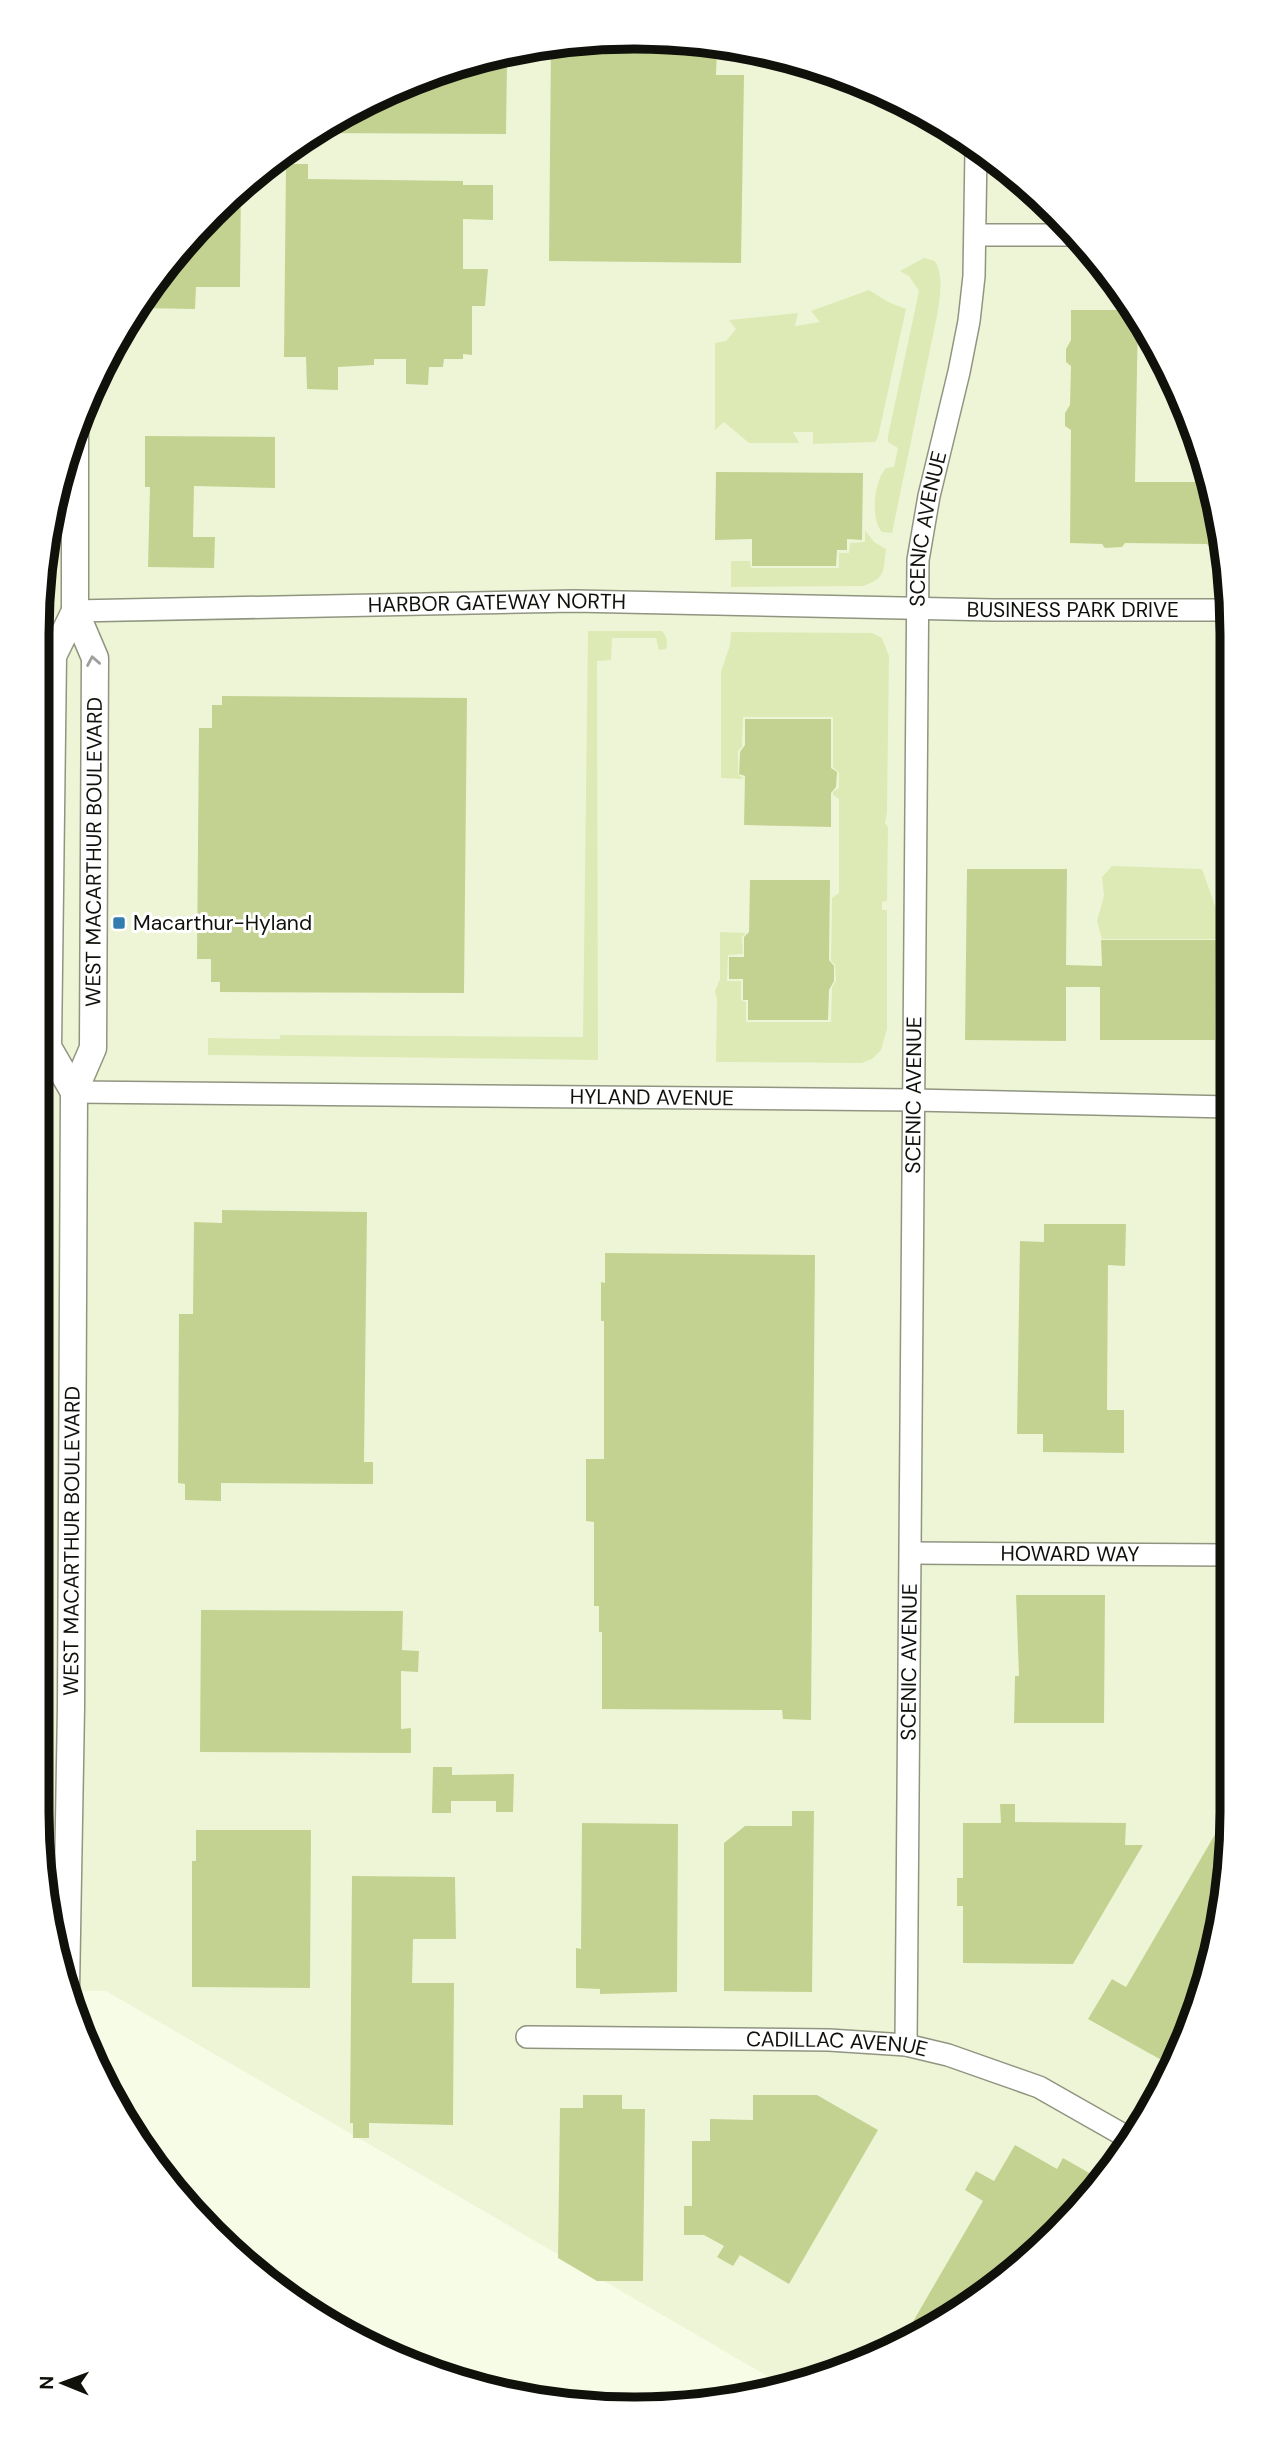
<svg xmlns="http://www.w3.org/2000/svg" width="1269" height="2446" viewBox="0 0 1269 2446" font-family="'DM Sans',sans-serif">
<rect width="100%" height="100%" fill="#f7fce6"/>
<!-- built -->
<polygon fill="#eef5d7" points="674,38 790,57 899,99 1029,185 1131,302 1187,406 1227,556 1231,1850 1212,1966 1170,2076 1057,2234 966,2309 864,2364 779,2383 106,1991 66,1991 37,1811 38,596 57,479 99,370 161,270 241,185 336,117 443,68 557,42"/>
<!-- green -->
<g fill="#deeab5">
<path d="M 924,258 L 935,261 C 944,278 940,297 937,316 L 892,533 L 882,532 C 870,519 874,481 886,468 L 894,467 L 898,448 L 888,442 L 888,436 L 919,291 L 909,276 L 900,271 Z"/>
<polygon points="869,290 888,302 906,309 878,437 875,442 813,444 813,432 793,432 799,443 749,443 724,422 715,430 715,343 726,341 736,329 729,320 798,313 795,326 820,322 811,311"/>
<path d="M 865,530 L 874,542 L 886,549 C 883,572 886,578 863,586 L 731,587 L 731,561 L 750,561 L 751,568 L 839,568 L 839,553 L 849,553 L 850,543 L 865,542 Z"/>
<path d="M 588,631 L 662,631 C 667,637 668,642 666,649 L 659,650 L 656,638 L 612,638 L 611,660 L 597,661 L 598,1060 L 208,1055 L 208,1038 L 280,1039 L 280,1035 L 583,1037 Z"/>
<polygon points="731,632 872,633 882,638 889,656 887,812 885,823 888,827 887,901 882,902 882,910 887,910 887,1029 881,1050 872,1059 862,1063 716,1062 717,1000 715,991 720,979 720,932 746,933 742,937 743,954 728,955 727,981 741,981 741,1000 746,1002 746,1022 831,1022 832,987 836,981 835,965 831,961 832,898 839,893 839,799 833,795 833,792 839,788 839,773 833,767 833,717 743,717 742,747 738,751 738,773 743,779 721,778 721,672 730,645"/>
<polygon points="1112,866 1202,869 1221,923 1222,939 1102,939 1097,921 1104,896 1102,877"/>
</g>
<!-- building -->
<g fill="#c4d291">
<polygon points="674,38 690,41 690,47 717,48 716,75 744,75 741,263 549,261 551,43"/>
<polygon points="467,63 507,63 506,134 313,133 336,117 443,68"/>
<polygon points="286,164 308,164 308,179 463,181 463,185 493,185 493,220 463,219 463,269 488,269 485,306 472,306 472,355 463,354 463,359 444,359 443,367 429,367 428,385 406,384 406,359 374,359 374,365 338,367 338,390 307,389 306,357 284,357"/>
<polygon points="241,185 240,287 196,287 195,309 137,308 161,270"/>
<polygon points="1071,310 1135,310 1138,314 1135,482 1207,482 1225,549 1210,548 1207,544 1125,543 1122,547 1105,548 1102,544 1070,543 1071,430 1065,426 1065,413 1070,405 1071,366 1066,362 1066,349 1071,340"/>
<polygon points="145,436 275,437 275,488 194,486 193,537 215,537 214,568 148,567 150,487 145,487"/>
<polygon points="716,472 863,473 862,540 847,539 847,550 837,550 836,566 752,566 752,539 715,540"/>
<polygon points="222,696 467,698 464,993 220,992 220,982 211,982 211,959 197,959 199,728 212,728 212,705 222,705"/>
<polygon points="745,719 831,719 831,768 837,772 836,787 831,793 831,827 744,825 745,776 739,774 740,752 745,745"/>
<polygon points="967,869 1067,869 1066,965 1102,966 1101,940 1216,940 1215,1040 1100,1040 1100,987 1066,987 1066,1041 965,1040"/>
<polygon points="750,880 830,880 829,960 834,966 834,981 829,990 828,1020 748,1020 748,1000 743,1000 743,979 729,979 729,957 744,957 744,937 749,932"/>
<polygon points="222,1210 367,1212 364,1462 373,1462 373,1484 221,1483 221,1501 185,1500 185,1484 178,1483 179,1314 193,1314 194,1222 222,1223"/>
<polygon points="1044,1224 1126,1224 1125,1266 1108,1265 1107,1410 1124,1410 1124,1453 1043,1452 1043,1434 1017,1434 1020,1241 1044,1242"/>
<polygon points="605,1253 815,1255 811,1720 783,1719 782,1710 602,1709 602,1632 599,1632 599,1606 594,1606 594,1522 586,1521 586,1459 604,1459 604,1321 601,1321 601,1282 605,1283"/>
<polygon points="1016,1595 1105,1595 1104,1723 1014,1723 1015,1676 1019,1676"/>
<polygon points="201,1610 403,1611 402,1650 419,1651 418,1672 401,1671 401,1729 411,1728 411,1753 200,1752"/>
<polygon points="433,1767 452,1767 452,1775 514,1774 513,1812 496,1812 496,1801 451,1801 451,1813 432,1813"/>
<polygon points="1000,1804 1015,1804 1015,1822 1126,1823 1125,1845 1143,1845 1073,1964 963,1963 963,1906 957,1906 957,1878 963,1878 963,1823 1001,1823"/>
<polygon points="1231,1807 1231,1850 1212,1966 1174,2067 1088,2019 1112,1979 1126,1987"/>
<polygon points="792,1811 814,1811 812,1992 724,1991 724,1843 745,1826 792,1826"/>
<polygon points="582,1823 678,1824 677,1992 600,1994 600,1989 576,1988 576,1948 581,1949"/>
<polygon points="196,1830 311,1830 310,1988 192,1987 192,1861 196,1861"/>
<polygon points="352,1876 455,1877 456,1939 413,1939 412,1983 454,1983 453,2125 369,2123 369,2138 353,2138 353,2123 350,2123"/>
<polygon points="583,2095 622,2095 622,2109 645,2109 643,2281 597,2281 558,2258 560,2108 583,2108"/>
<polygon points="753,2095 817,2095 878,2130 789,2284 740,2255 733,2266 717,2257 724,2246 704,2235 684,2235 684,2206 692,2206 692,2141 710,2141 710,2119 753,2120"/>
<polygon points="1015,2145 1057,2169 1063,2158 1098,2178 1057,2234 966,2309 900,2344 983,2201 965,2190 976,2171 994,2181"/>
</g>
<g fill="none" stroke-linecap="round" stroke-linejoin="round">
<!-- minor casing -->
<g stroke="#909580" stroke-width="24">
<g id="minor">
<polyline points="976,235 1072,235"/>
<path id="s1" d="M 75,611 L 574,601 L 994,610 L 1227,610"/>
<path id="s2" d="M 74,1092 L 913,1100 L 1229,1107"/>
<path id="s3" d="M 911,1553 L 1230,1555"/>
<path id="s4" d="M 527,2037 L 829,2040 L 906,2045 L 948,2055 L 1039,2087 L 1127,2137"/>
<path id="s5" d="M 906,2045 L 918,560 L 929,496 L 959,372 L 969,321 L 974,276 L 976,150"/>
</g>
</g>
<!-- major casing -->
<g stroke="#909580" stroke-width="29">
<g id="major">
<polyline points="74,1092 48,1047 53,656 75,611"/>
<path id="s6" d="M 66,1989 L 71,1708 L 74,1092 L 93,1048 L 95,658 L 75,611 L 75,432"/>
</g>
</g>
<!-- minor -->
<use href="#minor" stroke="#fff" stroke-width="21"/>
<!-- major -->
<use href="#major" stroke="#fff" stroke-width="26"/>
</g>
<!-- one-way arrows -->
<defs><path id="oneway-chevron" d="M-2-3.5L2.5 0L-2 3.5" fill="none" stroke-width="1.6" stroke-linecap="round" stroke-linejoin="round" transform="scale(1.75)"/></defs>
<use stroke="#9fa09d" href="#oneway-chevron" transform="translate(93 661) rotate(-100)"/>
<!-- markers -->
<rect fill="#327caf" stroke="#fff" stroke-width="2.5" x="112" y="916" width="14" height="14" rx="3.5"/>
<g text-anchor="middle" stroke-width="6" stroke-linejoin="round" paint-order="stroke">
<!-- street labels -->
<g font-size="21" fill="#0f110a" stroke="#fff">
<text dy="7" stroke="none"><textPath href="#s5" startOffset="1517">SCENIC AVENUE</textPath></text>
<text dy="7" stroke="none"><textPath href="#s1" startOffset="422">HARBOR GATEWAY NORTH</textPath></text>
<text dy="7" stroke="none"><textPath href="#s1" startOffset="998">BUSINESS PARK DRIVE</textPath></text>
<text dy="7" stroke="none"><textPath href="#s6" startOffset="1141">WEST MACARTHUR BOULEVARD</textPath></text>
<text dy="7" stroke="none"><textPath href="#s5" startOffset="950">SCENIC AVENUE</textPath></text>
<text dy="7" stroke="none"><textPath href="#s2" startOffset="578">HYLAND AVENUE</textPath></text>
<text dy="7" stroke="none"><textPath href="#s6" startOffset="448">WEST MACARTHUR BOULEVARD</textPath></text>
<text dy="7" stroke="none"><textPath href="#s3" startOffset="159">HOWARD WAY</textPath></text>
<text dy="7" stroke="none"><textPath href="#s5" startOffset="383">SCENIC AVENUE</textPath></text>
<text dy="7" stroke="none"><textPath href="#s4" startOffset="310">CADILLAC AVENUE</textPath></text>
</g>
<!-- poi labels -->
<g font-size="21" fill="#0f110a" stroke="#fff" text-anchor="start">
<text x="133" y="930">Macarthur-Hyland</text>
</g>
</g>
<!-- crop -->
<path d="M0 0H1269V2446H0ZM634 49H635A585 585 0 0 1 1220 634V1812A585 585 0 0 1 635 2397H634A585 585 0 0 1 49 1812V634A585 585 0 0 1 634 49Z" fill="#fff" fill-rule="evenodd"/>
<path fill="none" stroke="#0f110a" stroke-width="9" d="M634 49H635A585 585 0 0 1 1220 634V1812A585 585 0 0 1 635 2397H634A585 585 0 0 1 49 1812V634A585 585 0 0 1 634 49Z"/>
<!-- north arrow -->
<g transform="translate(63 2383) rotate(271)" stroke="#ffffff" stroke-width="5" paint-order="stroke">
<path d="M0-5L12 26L0 18L-12 26Z" fill="#0f110a"/>
<text y="-10" font-size="19" font-weight="bold" text-anchor="middle" fill="#0f110a">N</text>
</g>
</svg>
